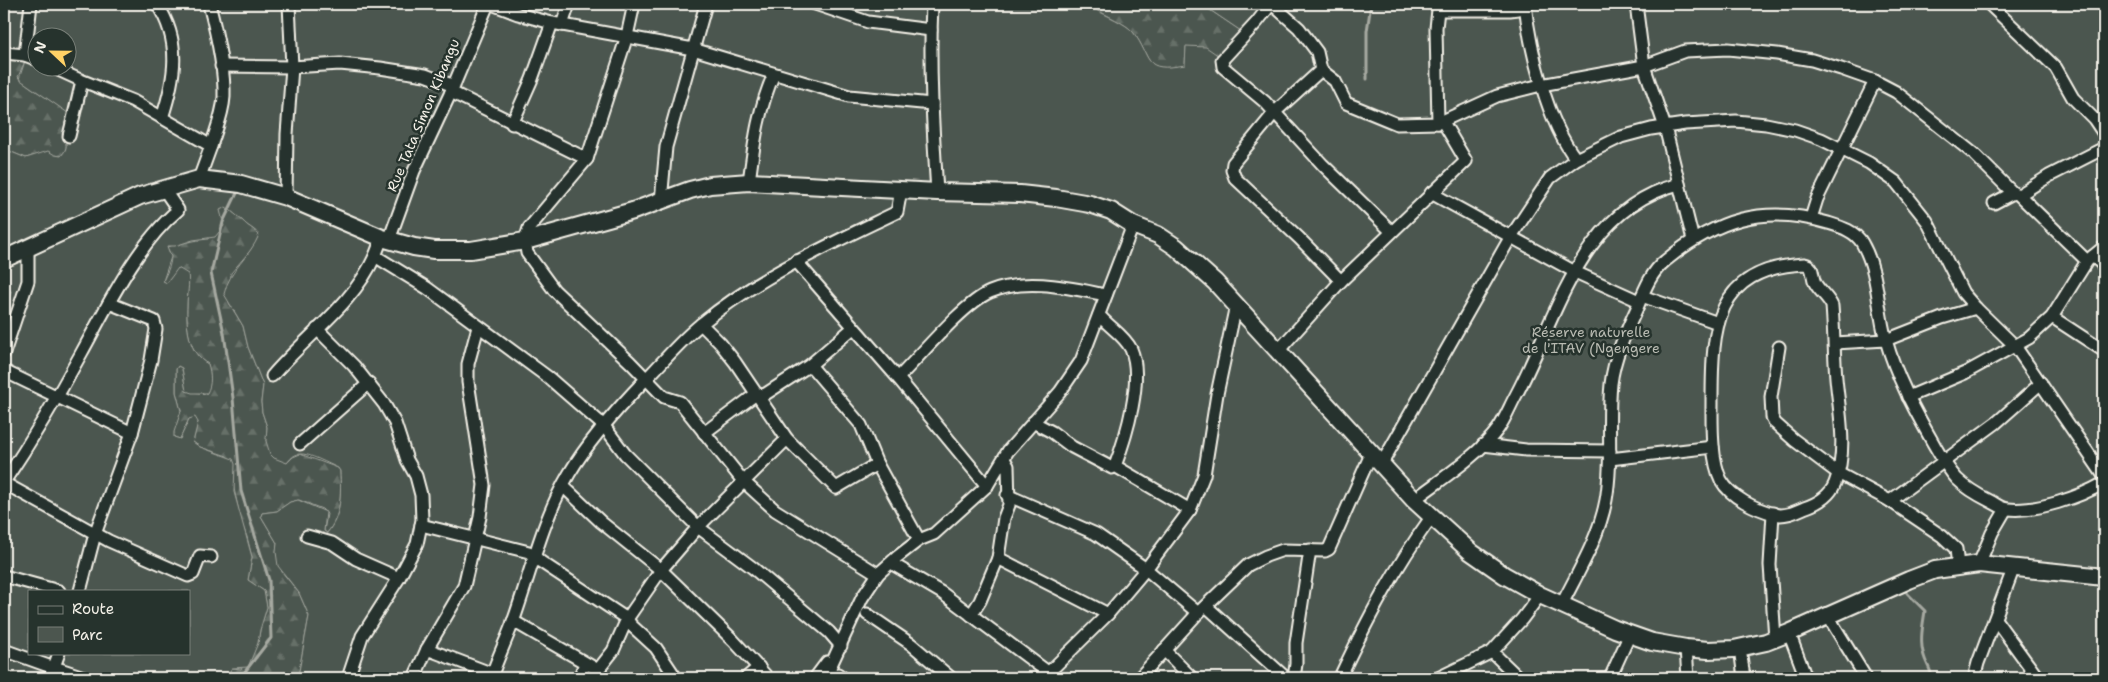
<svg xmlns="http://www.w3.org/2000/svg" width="2108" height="682" viewBox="0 0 2108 682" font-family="'Shantell Sans',sans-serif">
<defs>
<pattern id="forest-firs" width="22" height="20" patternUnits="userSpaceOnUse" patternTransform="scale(1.25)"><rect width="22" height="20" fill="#4c564f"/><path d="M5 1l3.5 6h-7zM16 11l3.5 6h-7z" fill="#666f68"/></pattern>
</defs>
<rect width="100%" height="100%" fill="#323e38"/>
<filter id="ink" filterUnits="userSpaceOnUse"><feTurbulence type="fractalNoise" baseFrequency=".02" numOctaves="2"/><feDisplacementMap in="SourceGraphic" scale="10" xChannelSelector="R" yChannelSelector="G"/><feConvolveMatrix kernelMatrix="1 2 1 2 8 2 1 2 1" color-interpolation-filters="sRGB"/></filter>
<g filter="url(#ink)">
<!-- forest -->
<g fill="url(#forest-firs)" stroke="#a0a49c">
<path d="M 1094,4 L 1201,4 L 1241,31 L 1219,56 L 1186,47 L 1185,66 C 1141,73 1153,58 1133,32 C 1127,24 1105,15 1096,9 Z"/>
<path d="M 4,58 L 25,61 L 18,77 C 33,91 52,100 68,113 C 66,119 63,128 64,134 C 66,144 69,147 61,156 L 41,153 L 26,158 L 4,149 Z"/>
<path d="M 226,207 C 233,212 237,216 243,221 C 248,227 254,228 259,235 L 255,245 L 231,273 L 229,303 L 243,326 L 248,347 L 263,385 L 261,402 L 262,412 L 267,427 L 266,441 L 287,463 L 293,457 L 300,454 L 338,468 L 340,471 C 341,494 342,515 327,533 L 324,531 L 327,514 L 322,509 L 299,500 L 290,502 L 277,511 L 262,513 L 261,516 L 277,543 L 276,552 L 282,572 L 299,593 L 309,616 L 299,671 L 301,678 L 225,678 L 232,668 L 241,669 L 258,643 L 260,630 L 267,607 L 264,591 L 248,580 L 252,557 L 247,537 L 241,521 L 227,456 L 200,447 L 193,442 L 198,422 L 189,419 L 180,439 L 174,437 L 173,432 L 181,411 L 176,392 L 176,369 L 178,366 L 182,368 L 186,391 L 206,394 C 211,383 211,375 208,364 C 188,354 186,325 187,305 C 187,295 189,284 188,274 L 166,283 L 163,281 C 168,270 176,257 166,247 C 179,244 194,240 208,239 L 220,209 Z"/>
</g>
<!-- park -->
<path fill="#4c564f" stroke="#a0a49c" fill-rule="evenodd" d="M 4,4 L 1094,4 L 1096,10 C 1105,15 1127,24 1133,32 C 1153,58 1141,73 1185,65 L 1186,46 L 1206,47 L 1219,56 L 1241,31 L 1201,4 L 2104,4 L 2104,678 L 301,678 L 299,671 L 309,616 L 299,593 L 278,566 L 276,552 L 277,543 L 261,516 L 262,513 L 277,511 L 290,502 L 298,500 L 326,512 L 324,531 L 327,533 C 342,515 341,494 340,471 L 338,468 C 329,464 309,453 300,454 C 294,454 290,459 287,463 L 274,458 L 270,454 L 266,441 L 267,427 L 262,412 L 261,402 L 263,385 L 248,347 L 243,326 L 224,294 C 229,270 250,257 259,235 C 254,228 248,227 243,221 C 237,216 233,212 226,207 L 220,210 L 224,226 L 215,237 L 193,240 L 175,246 L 167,246 L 171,257 L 163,281 L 167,283 L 178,268 L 188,274 C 190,284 187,295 187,305 C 186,325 188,354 208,364 C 211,374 212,384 207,393 L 192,393 L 186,391 L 182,368 L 178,366 L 176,369 L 176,392 L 181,411 L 174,432 L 174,437 L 180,439 L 189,419 L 195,417 L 198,422 L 193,442 L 200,447 L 233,459 L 235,464 L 234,492 L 252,557 L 248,580 L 264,591 L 267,607 L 260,630 L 258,643 L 248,667 L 232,668 L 225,678 L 4,678 L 4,316 L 11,291 L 4,287 L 4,149 L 26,158 L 48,151 L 55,155 L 61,156 C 69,147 66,144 64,134 C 63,128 66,119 68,113 L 19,79 L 25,61 L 4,58 ZM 38,38 L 68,38 L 68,68 L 38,68 ZM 29,591 L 189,591 L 189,653 L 29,653 Z"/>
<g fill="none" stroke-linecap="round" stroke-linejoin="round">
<!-- stream -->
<g stroke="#a6a9a1" stroke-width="3">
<polyline points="1367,79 1367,31 1371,4"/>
<polyline points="239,189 223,222 211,273 224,333 233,398 241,491 269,580 271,638 240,678"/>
<path d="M 1908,585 L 1907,593 L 1925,611 C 1923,625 1919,641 1924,656 C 1926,664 1931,669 1932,678"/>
</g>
<!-- minor casing -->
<g stroke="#f4f1e8" stroke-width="15">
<g id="minor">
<path d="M 157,4 C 182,42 175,78 162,118"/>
<path d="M 209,4 C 216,31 225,69 224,97 C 223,114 216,130 211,146"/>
<polyline points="492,4 518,14 552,23 693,49 849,96 932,104"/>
<polyline points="634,4 627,36 587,159 529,228 525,241 527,253 554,290 630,362 664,397 680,402 743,481 775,510 878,574"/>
<polyline points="815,4 868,22 931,30"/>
<path d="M 932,4 C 929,67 933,130 937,192"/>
<polyline points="1271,4 1257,22 1222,60 1223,67 1265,102 1323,165 1391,231"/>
<polyline points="1272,4 1299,28 1317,52 1321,70 1335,81 1346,103 1397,124 1438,123 1497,96 1541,85 1644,66 1685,51 1728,49 1777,54 1812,60 1841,69 1875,81 1896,92 1974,154 2013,193 2019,195 2087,261"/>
<path d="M 1525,4 C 1530,50 1547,122 1576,159"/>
<polyline points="1636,4 1644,66 1665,127 1693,240"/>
<polyline points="1989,4 2056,68 2073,98 2094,119 2104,134"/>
<polyline points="562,25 569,4"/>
<polyline points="4,53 25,55 38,60"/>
<polyline points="25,55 31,4"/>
<polyline points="221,66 292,67 340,64 380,68 425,75 454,86"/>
<polyline points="54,68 78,79 133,101 211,146 199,179"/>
<polyline points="1321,70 1275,112 1233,163 1232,170 1235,178 1299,238 1341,281"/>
<polyline points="451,92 587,159"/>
<polyline points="1438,123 1436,28 1438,10 1510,10 1526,8"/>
<polyline points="512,124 532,79 552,23"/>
<polyline points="69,136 82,81"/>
<path d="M 749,182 C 754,144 758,109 774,74"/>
<polyline points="1431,193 1575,272 1639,301"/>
<polyline points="2019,195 2049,176 2104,148"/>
<polyline points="286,197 287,134 292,67 289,4"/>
<polyline points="661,201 666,147 706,4"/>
<polyline points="1994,203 2013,193"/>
<polyline points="1811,218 1817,199 1875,81"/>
<polyline points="382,238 375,256 427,288 549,378 604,426 625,454 698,527 753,568 829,632 841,646"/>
<polyline points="389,240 414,171 451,92 488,4"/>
<polyline points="2093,256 2104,266"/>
<polyline points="796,261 898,378 987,486"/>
<path d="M 1804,264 C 1815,266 1811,275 1815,283 C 1820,292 1828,297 1832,306 C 1834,330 1834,354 1836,378 C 1839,411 1848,451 1835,483 C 1830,496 1816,504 1804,508 C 1795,512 1784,517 1774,514 C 1756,509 1731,498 1721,480 C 1711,460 1712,425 1712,402 C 1712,328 1714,269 1804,264 Z"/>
<polyline points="1642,296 1718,323"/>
<path d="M 1099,315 C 1109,327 1124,335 1131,349 C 1144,379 1126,437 1115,466"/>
<polyline points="2052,317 2104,351"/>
<polyline points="701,324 720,343 735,362 787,439 836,488 877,464"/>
<polyline points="317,329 354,366 384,404 395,423 407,460 416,476 421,495 422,520 417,544 399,578 362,636 348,678"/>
<polyline points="1835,343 1886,340 1942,318 1976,308"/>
<polyline points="1779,347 1771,397 1772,417 1775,423 1794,440 1838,473 1890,501 1942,536 1956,549 1958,566"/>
<polyline points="1278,351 1341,281 1466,161 1443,122"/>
<polyline points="4,353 28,281 28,248"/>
<polyline points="810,365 861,425 877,464 919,540"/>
<polyline points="4,371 132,433"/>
<path d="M 272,376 C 306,336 353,305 375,256"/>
<path d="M 898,378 C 920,356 964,303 990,292 C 1026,277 1070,288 1106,295"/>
<polyline points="1908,397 1965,373 2029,338 2052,317 2087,261 2104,247"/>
<polyline points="1033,422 1052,432 1072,447 1112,468 1115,466 1190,510"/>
<polyline points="704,433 756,394 764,395 810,365 853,328"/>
<polyline points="300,444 369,383"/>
<polyline points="1483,445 1526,450 1610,451"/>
<polyline points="1610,459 1713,447"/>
<polyline points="1381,465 1510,238 1550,178 1576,159 1621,137 1651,129 1685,124 1736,121 1766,124 1795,130 1821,139 1869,163 1896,182 1927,221 1963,293 1976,308 2015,346 2104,476"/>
<path d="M 4,482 C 32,440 58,396 82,352 C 108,305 137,244 178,210 L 163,188"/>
<polyline points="4,483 109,541 188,576 193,574 200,556 211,557"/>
<polyline points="563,486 601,522 661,570 733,640 768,678"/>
<polyline points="1007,495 1096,534 1146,569 1198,613"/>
<path d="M 1414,500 C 1440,480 1479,455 1498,429 C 1505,419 1510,406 1516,395 C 1558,316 1580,209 1679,184"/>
<polyline points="1890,501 1996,423 2041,383"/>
<polyline points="1773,513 1770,565 1775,639"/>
<polyline points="421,525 529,552 541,562 627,619 631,625 656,648 676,678"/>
<polyline points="307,536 332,543 356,559 399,578"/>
<polyline points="998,558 1108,614"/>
<polyline points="1979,564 1992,533 2006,509"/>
<polyline points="896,566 942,593 1049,673"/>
<polyline points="4,576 59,591"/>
<polyline points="80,591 95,534 132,433 151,360 156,329 154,321 109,303"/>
<polyline points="1206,606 1286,678"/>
<path d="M 1561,606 C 1578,572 1599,538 1606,500 C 1613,461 1607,423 1611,384 C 1614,357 1626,332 1637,308 C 1644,291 1651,272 1665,261 C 1716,219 1764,204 1828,223 C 1841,227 1855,231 1862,243 C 1879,272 1877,309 1886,340 C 1896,376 1914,409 1932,441 C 1940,455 1946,467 1957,479 C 1967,489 1978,495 1990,501 C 1996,504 2002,509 2008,509 C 2037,512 2080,497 2104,483"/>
<polyline points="867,614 911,644 951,678"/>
<polyline points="971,615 980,601 998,558 1004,518 1009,505 1008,466 1004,459"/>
<polyline points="1828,616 1866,678"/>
<polyline points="1995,619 2038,678"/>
<polyline points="513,621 598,670 604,678"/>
<polyline points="1789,633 1806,678"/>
<polyline points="1686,648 1688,678"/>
<polyline points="1740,648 1744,678"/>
<polyline points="427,649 493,674"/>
<polyline points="4,650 54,668"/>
<polyline points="1164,650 1192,678"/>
<polyline points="1492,652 1519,678"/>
<polyline points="54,667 87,678"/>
<polyline points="598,670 613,651 627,619 661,570 698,527 787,439"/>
<polyline points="838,674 843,678"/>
<polyline points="50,678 59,653"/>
<polyline points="414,678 427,649 464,586 480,517 484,485 468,382 468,364 478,327"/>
<path d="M 491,678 C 497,659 506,641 513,622 C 531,572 542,520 569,474 C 589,440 617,409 645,380 C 663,362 680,341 701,324 C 759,276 829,245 897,212 L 901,190"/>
<polyline points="579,678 585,664"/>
<polyline points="746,678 759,667"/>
<polyline points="815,678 827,662"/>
<polyline points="825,678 862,598 878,574 897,557 919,540 934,534 987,486 1008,451 1060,392 1081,361 1133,225"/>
<polyline points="1043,678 1108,614 1146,569 1190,510 1204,475 1217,394 1236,305"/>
<polyline points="1139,678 1198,613 1248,565 1266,556 1283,550 1325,551 1329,549 1371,454"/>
<polyline points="1294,678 1296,664 1296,643 1310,550"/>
<path d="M 1341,678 L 1340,677 C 1368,618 1394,569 1432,516"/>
<polyline points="1438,678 1492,652 1522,619 1540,595"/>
<polyline points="1610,678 1630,634"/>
<polyline points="1974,678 1978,663 2014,567"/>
</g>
</g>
<!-- highway casing -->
<g stroke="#f4f1e8" stroke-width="20">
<polyline id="highway" points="4,259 140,196 199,179 241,184 286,197 382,238 414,247 434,250 471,250 525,241 633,211 690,190 710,185 749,182 937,192 1020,194 1056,198 1090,204 1111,211 1133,225 1158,235 1176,247 1215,282 1414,500 1471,552 1504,575 1540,595 1615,629 1652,642 1686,648 1708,650 1734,649 1766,642 1789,633 1909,580 1935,570 1979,564 2104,577"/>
</g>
<!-- minor -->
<use href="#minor" stroke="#26332d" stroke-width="11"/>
<!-- highway -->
<use href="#highway" stroke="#26332d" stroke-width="16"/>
</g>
</g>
<g text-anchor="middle" stroke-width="5" stroke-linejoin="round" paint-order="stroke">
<!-- street labels -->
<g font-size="14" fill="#f4f1e8" stroke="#26332d">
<text transform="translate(423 115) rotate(-67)" y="5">Rue Tata Simon Kibangu</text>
</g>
<!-- park labels -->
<g font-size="14" fill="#b9bbb2" stroke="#26332d">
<text x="1591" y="337">Réserve naturelle<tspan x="1591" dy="16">de l'ITAV (Ngengere</tspan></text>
</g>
</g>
<!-- margin -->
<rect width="2108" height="682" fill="none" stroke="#26332d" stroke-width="20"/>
<rect x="10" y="10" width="2088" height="662" fill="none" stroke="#f4f1e8" stroke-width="2" filter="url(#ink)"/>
<!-- legend -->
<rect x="28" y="590" width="162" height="65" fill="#26332d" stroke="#787f78"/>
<rect x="38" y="606" width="25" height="8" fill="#26332d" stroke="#787f78"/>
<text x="72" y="614" font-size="15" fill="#f4f1e8">Route</text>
<rect x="38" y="627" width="25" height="15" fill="#4c564f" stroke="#787f78"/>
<text x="72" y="640" font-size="15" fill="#f4f1e8">Parc</text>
<!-- north arrow -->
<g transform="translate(52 52) rotate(292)"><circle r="24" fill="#26332d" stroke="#787f78"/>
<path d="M0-4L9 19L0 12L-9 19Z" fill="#ffd166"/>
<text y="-8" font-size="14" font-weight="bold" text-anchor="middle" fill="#f4f1e8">N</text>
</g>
</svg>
